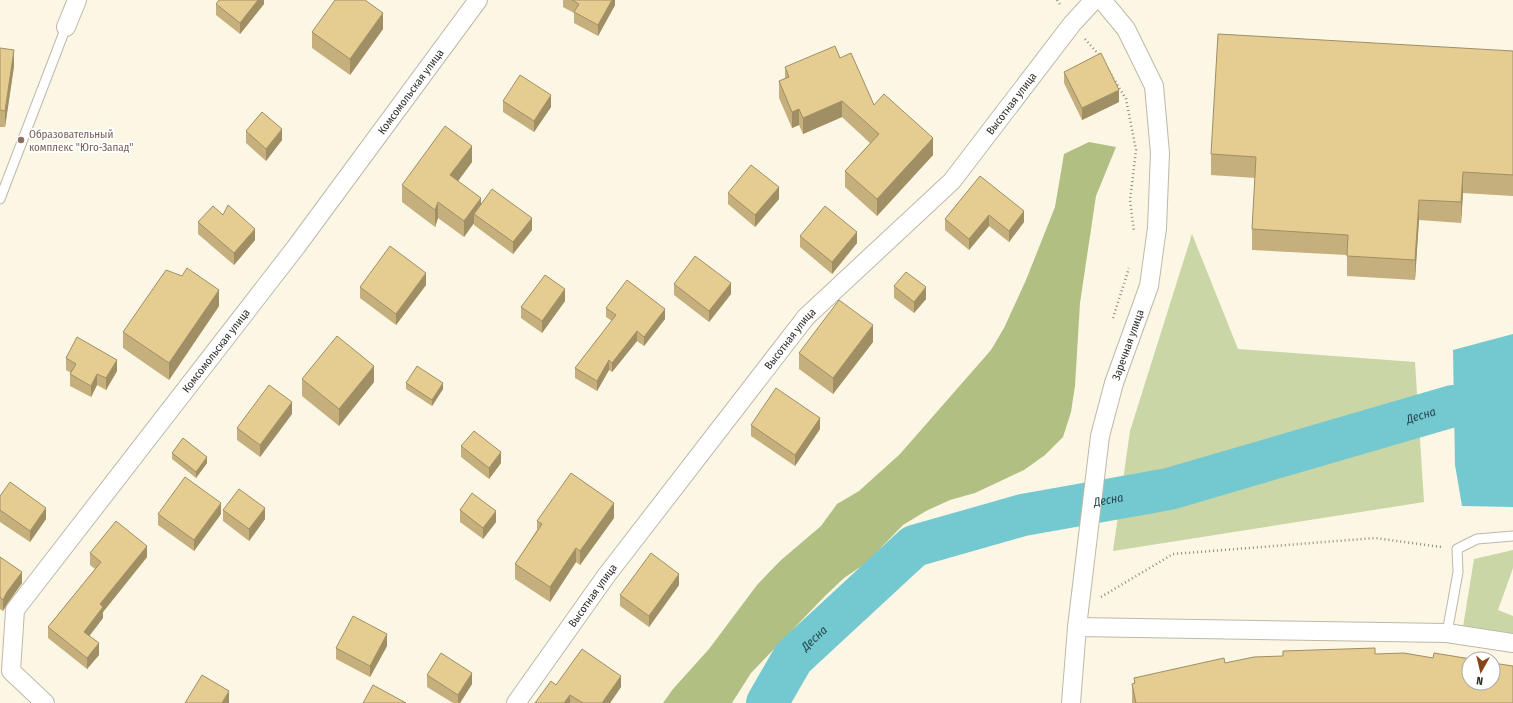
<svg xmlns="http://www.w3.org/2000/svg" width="1513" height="703" viewBox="0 0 1513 703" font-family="'Fira Sans Condensed',sans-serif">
<rect width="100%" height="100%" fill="#fcf6e5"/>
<!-- green -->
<g fill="#cad6a6">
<polygon points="1192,234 1238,349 1415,362 1424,502 1113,551 1130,431"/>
<polygon points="1513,550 1513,568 1498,610 1513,616 1513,637 1463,627 1474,559"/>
</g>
<!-- forest -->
<polygon fill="#b1bf83" points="1089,142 1116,147 1096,196 1080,303 1075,386 1071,412 1063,437 1045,455 1024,470 975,493 950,500 926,511 903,525 866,563 844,578 824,597 751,673 732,703 663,703 673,689 709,649 757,585 780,561 821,526 837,504 859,491 900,454 991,350 1004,328 1026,280 1055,207 1064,154"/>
<!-- water -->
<polygon fill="#74c8cf" points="1513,334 1513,507 1462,506 1455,465 1453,350"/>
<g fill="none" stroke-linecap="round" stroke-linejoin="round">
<!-- river -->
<path stroke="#74c8cf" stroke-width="42" id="s1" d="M 767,703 L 793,658 L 914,546 L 1023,515 L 1169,489 L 1453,406 L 1513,414"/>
<!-- service casing -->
<g stroke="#beb8a8" stroke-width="11">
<g id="service">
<polyline points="0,199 66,27"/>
<polyline points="1447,633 1458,572 1457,549 1477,539 1513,536"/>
</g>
</g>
<!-- minor casing -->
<g stroke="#beb8a8" stroke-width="20">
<g id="minor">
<polyline points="66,27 77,0"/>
<polyline points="1077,627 1447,633 1513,643"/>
<path id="s2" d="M 45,703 L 11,671 L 15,610 L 296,247 L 478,0"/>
<path id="s3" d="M 516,703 L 606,576 L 806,317 L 952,181 L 1072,24 L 1094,0"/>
<path id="s4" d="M 1071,703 L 1077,627 L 1100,436 L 1114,383 L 1149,286 L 1157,228 L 1160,153 L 1154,86 L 1126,29 L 1102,0"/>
</g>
</g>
<!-- path -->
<g stroke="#8f8b80" stroke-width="2.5" stroke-dasharray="1 3" stroke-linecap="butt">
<polyline points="1057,0 1061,6"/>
<polyline points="1085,39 1100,56"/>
<polyline points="1109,71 1126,99 1136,150 1130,200 1134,232"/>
<polyline points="1113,318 1129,268"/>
<polyline points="1101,597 1173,554 1375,538 1441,547"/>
</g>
<!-- service -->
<use href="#service" stroke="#fff" stroke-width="9"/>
<!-- minor -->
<use href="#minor" stroke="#fff" stroke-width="18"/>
</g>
<!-- wall -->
<g fill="#c5af7c">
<polygon points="264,0 264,4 240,34 216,15 216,4"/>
<polygon points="563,0 615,0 615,5 598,36 574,23 574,13 563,7"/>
<polygon points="383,29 350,75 312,48 312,32"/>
<polygon points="0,48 14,66 5,127 0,127"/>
<polygon points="1513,51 1513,196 1463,193 1461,223 1419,220 1415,280 1347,276 1347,255 1252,250 1252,229 1255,178 1211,175 1211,154"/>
<polygon points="840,58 874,105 933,155 877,216 845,187 845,171 870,143 842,117 803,134 799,125 792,128 779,98 779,81 785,78 785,67"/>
<polygon points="1064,72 1119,102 1082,120 1064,83"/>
<polygon points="503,101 551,107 534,132 503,112"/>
<polygon points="246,131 282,140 266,161 246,143"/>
<polygon points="472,162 458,181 481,205 532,230 513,254 474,225 474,223 464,237 438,218 435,227 402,202 402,185"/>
<polygon points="980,176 1024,222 1009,242 989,226 969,250 945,230 945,219"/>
<polygon points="728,193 779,199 755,227 728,204"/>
<polygon points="223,215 255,240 234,265 198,234 198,222"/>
<polygon points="800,236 857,243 832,274 800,247"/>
<polygon points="674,284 731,294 709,322 674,295"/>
<polygon points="426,285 396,325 360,298 360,287"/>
<polygon points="894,286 926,299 914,313 894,298"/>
<polygon points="565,301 542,333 521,318 521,307"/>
<polygon points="219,306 169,380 123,348 123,332"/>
<polygon points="606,308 665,319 644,346 637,341 612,372 609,370 597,391 575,378 575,368 612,321 606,317"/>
<polygon points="873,342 833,394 799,369 799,353"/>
<polygon points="66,358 117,371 106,390 97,385 91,397 70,386 70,374 71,373 66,370"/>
<polygon points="302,379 374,382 339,426 302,396"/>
<polygon points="406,383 443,389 432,406 406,389"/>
<polygon points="292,414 260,457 237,440 237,428"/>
<polygon points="751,425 820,429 795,466 751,436"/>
<polygon points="461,446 501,463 489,479 461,457"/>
<polygon points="172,453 207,463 196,478 172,459"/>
<polygon points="0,496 46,519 30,542 0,522"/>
<polygon points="223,510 265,519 249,541 223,521"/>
<polygon points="460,510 496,522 483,539 460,522"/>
<polygon points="158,514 221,514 194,551 158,525"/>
<polygon points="614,518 580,565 576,562 550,602 515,579 515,564 537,530 537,521"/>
<polygon points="90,553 147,557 103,612 103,618 89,636 99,655 87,669 48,638 48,627 95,569 90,565"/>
<polygon points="0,557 22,583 7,604 3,611 0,609"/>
<polygon points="679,585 649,627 620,606 620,595"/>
<polygon points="387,646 370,677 336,659 336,648"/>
<polygon points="1375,654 1433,658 1513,703 1132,703 1132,684 1134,683 1134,678 1225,663"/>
<polygon points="427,675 472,684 460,703 453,703 427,687"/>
<polygon points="556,685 621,687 610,703 535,703"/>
</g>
<!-- shaded-wall -->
<g fill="#a08f65">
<polygon points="258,0 264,0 264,4 240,34 240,23"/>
<polygon points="612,0 615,0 615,5 598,36 598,25"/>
<polygon points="383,13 383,29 350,75 350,59"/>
<polygon points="14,50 14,66 5,127 5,111"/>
<polygon points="1119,90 1119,102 1082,120 1082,108"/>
<polygon points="551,95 551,107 534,132 534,121"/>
<polygon points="842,101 842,117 803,134 803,118"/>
<polygon points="799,109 799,125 792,128 792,112"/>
<polygon points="282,129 282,140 266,161 266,149"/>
<polygon points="933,138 933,155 877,216 877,199"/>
<polygon points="472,146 472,162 450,192 450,175"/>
<polygon points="1463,172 1463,193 1461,223 1461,202"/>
<polygon points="779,187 779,199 755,227 755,215"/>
<polygon points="481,198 481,215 474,214 474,223 464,237 464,221"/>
<polygon points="1419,200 1419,220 1415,280 1415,260"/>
<polygon points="438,202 438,218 435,227 435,210"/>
<polygon points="1024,211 1024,222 1009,242 1009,231"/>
<polygon points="989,215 989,226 969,250 969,239"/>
<polygon points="532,218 532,230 513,254 513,242"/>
<polygon points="255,229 255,240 234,265 234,253"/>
<polygon points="857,232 857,243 832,274 832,262"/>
<polygon points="426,273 426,285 396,325 396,314"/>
<polygon points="731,283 731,294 709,322 709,311"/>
<polygon points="926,287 926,299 914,313 914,302"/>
<polygon points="565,289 565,301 542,333 542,321"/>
<polygon points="219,290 219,306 169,380 169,363"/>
<polygon points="665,309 665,319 644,346 644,337"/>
<polygon points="873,325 873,342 833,394 833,378"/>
<polygon points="637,331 637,341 612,372 612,363"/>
<polygon points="117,360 117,371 106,390 106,378"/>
<polygon points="609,360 609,370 597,391 597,381"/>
<polygon points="374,366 374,382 339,426 339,409"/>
<polygon points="97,374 97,385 91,397 91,386"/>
<polygon points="443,383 443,389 432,406 432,400"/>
<polygon points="292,402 292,414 260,457 260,445"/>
<polygon points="820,418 820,429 795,466 795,455"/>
<polygon points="501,452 501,463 489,479 489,468"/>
<polygon points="207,457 207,463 196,478 196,472"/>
<polygon points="221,503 221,514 194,551 194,540"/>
<polygon points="614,503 614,518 580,565 580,551"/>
<polygon points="46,508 46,519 30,542 30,531"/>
<polygon points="265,508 265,519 249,541 249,529"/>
<polygon points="496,511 496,522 483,539 483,528"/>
<polygon points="147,546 147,557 103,612 103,618 84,643 84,632 100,604"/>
<polygon points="576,548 576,562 550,602 550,587"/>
<polygon points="22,572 22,583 7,604 3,611 3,600 7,592"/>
<polygon points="679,574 679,585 649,627 649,616"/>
<polygon points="387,634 387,646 370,677 370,666"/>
<polygon points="99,643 99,655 87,669 87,658"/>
<polygon points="472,673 472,684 460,703 458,703 458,695"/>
<polygon points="621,676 621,687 610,703 602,703"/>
<polygon points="229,691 229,703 222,703"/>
<polygon points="570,695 570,703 564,703"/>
</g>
<!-- building -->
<g fill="#e5cc90" stroke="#a08f65">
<polygon points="219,0 258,0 240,23 216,4"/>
<polygon points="335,0 365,0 383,13 350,59 312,32"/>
<polygon points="572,0 612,0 598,25 574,12 579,4"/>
<polygon points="1218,34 1513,51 1513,175 1463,172 1461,202 1419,200 1415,260 1347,256 1348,235 1252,229 1256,157 1211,154"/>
<polygon points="835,46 840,58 851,53 874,105 884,94 933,138 877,199 845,171 879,134 842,101 803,118 799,109 792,112 779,81 789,77 785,67"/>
<polygon points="0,48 14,50 5,111 0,110"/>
<polygon points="1101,53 1119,90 1082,108 1064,72"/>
<polygon points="520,75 551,95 534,121 503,101"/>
<polygon points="262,112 282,129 266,149 246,131"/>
<polygon points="445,126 472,146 450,175 481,198 464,221 438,202 435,210 402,185"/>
<polygon points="751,165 779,187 755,215 728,193"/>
<polygon points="980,176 1024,211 1009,231 989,215 969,239 945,219"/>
<polygon points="492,189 532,218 513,242 474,214"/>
<polygon points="228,205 255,229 234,253 198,222 213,206 223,215"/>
<polygon points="825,206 857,232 832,262 800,236"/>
<polygon points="390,246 426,273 396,314 360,287"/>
<polygon points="695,256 731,283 709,311 674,284"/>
<polygon points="187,268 219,290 169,363 123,332 166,270 182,276"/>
<polygon points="906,272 926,287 914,302 894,286"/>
<polygon points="545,275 565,289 542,321 521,307"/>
<polygon points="627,280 665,309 644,337 637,331 612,363 609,360 597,381 575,368 616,315 606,308"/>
<polygon points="839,300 873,325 833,378 799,353"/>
<polygon points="337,336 374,366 339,409 302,379"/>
<polygon points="77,337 117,360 106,378 97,374 91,386 70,374 76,364 66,358"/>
<polygon points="417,366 443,383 432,400 406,383"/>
<polygon points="269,385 292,402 260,445 237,428"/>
<polygon points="776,388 820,418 795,455 751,425"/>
<polygon points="474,431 501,452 489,468 461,446"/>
<polygon points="183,438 207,457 196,472 172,453"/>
<polygon points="571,473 614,503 580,551 576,548 550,587 515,564 542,524 537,521"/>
<polygon points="185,477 221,503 194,540 158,514"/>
<polygon points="10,482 46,508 30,531 0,510 0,496"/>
<polygon points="239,489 265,508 249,529 223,510"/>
<polygon points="472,493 496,511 483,528 460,510"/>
<polygon points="116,521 147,546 100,604 103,607 84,632 99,643 87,658 48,627 101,562 90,553"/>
<polygon points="651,553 679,574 649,616 620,595"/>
<polygon points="0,557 22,572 7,592 3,600 0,597"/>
<polygon points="353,616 387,634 370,666 336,648"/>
<polygon points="1375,648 1375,654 1404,653 1433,658 1434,653 1471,659 1469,659 1469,683 1493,683 1493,663 1513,666 1513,703 1136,703 1132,684 1135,683 1134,678 1224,658 1225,663 1254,657 1283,656 1283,651"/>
<polygon points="582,649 621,676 602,703 583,703 570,695 564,703 535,703 551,681 556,685"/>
<polygon points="441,653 472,673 458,695 427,675"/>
<polygon points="202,675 229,691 222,703 185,703"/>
<polygon points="373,685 406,703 363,703"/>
</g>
<!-- markers -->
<circle fill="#8d6e63" stroke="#fff" stroke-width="1.5" cx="21" cy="140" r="4"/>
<g text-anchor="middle" stroke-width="4" stroke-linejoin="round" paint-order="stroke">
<!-- street labels -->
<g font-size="11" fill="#312e28" stroke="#fff">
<text dy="4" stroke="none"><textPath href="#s2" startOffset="760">Комсомольская улица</textPath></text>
<text dy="4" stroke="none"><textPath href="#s3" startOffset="780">Высотная улица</textPath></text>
<text dy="4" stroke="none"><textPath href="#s3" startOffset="456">Высотная улица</textPath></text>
<text dy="4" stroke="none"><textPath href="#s4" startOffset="364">Заречная улица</textPath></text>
<text dy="4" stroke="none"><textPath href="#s2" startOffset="436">Комсомольская улица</textPath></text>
<text dy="4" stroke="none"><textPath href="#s3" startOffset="132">Высотная улица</textPath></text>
</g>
<!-- education labels -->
<g font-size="11" fill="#785e54" stroke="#fff" text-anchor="start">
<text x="29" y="138">Образовательный<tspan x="29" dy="13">комплекс "Юго-Запад"</tspan></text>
</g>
<!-- water labels -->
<g font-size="12" font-style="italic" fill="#224a4e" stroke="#fff">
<text dy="4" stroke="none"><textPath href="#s1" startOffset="741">Десна</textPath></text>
<text dy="4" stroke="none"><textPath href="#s1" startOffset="417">Десна</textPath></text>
<text dy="4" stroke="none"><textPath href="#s1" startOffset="81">Десна</textPath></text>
</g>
</g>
<!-- north arrow -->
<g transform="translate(1481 671) rotate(188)"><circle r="19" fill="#ffffff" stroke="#adaba9"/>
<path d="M0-3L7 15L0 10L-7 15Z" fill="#884418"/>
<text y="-6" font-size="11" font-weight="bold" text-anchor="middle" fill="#312e28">N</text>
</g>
</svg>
